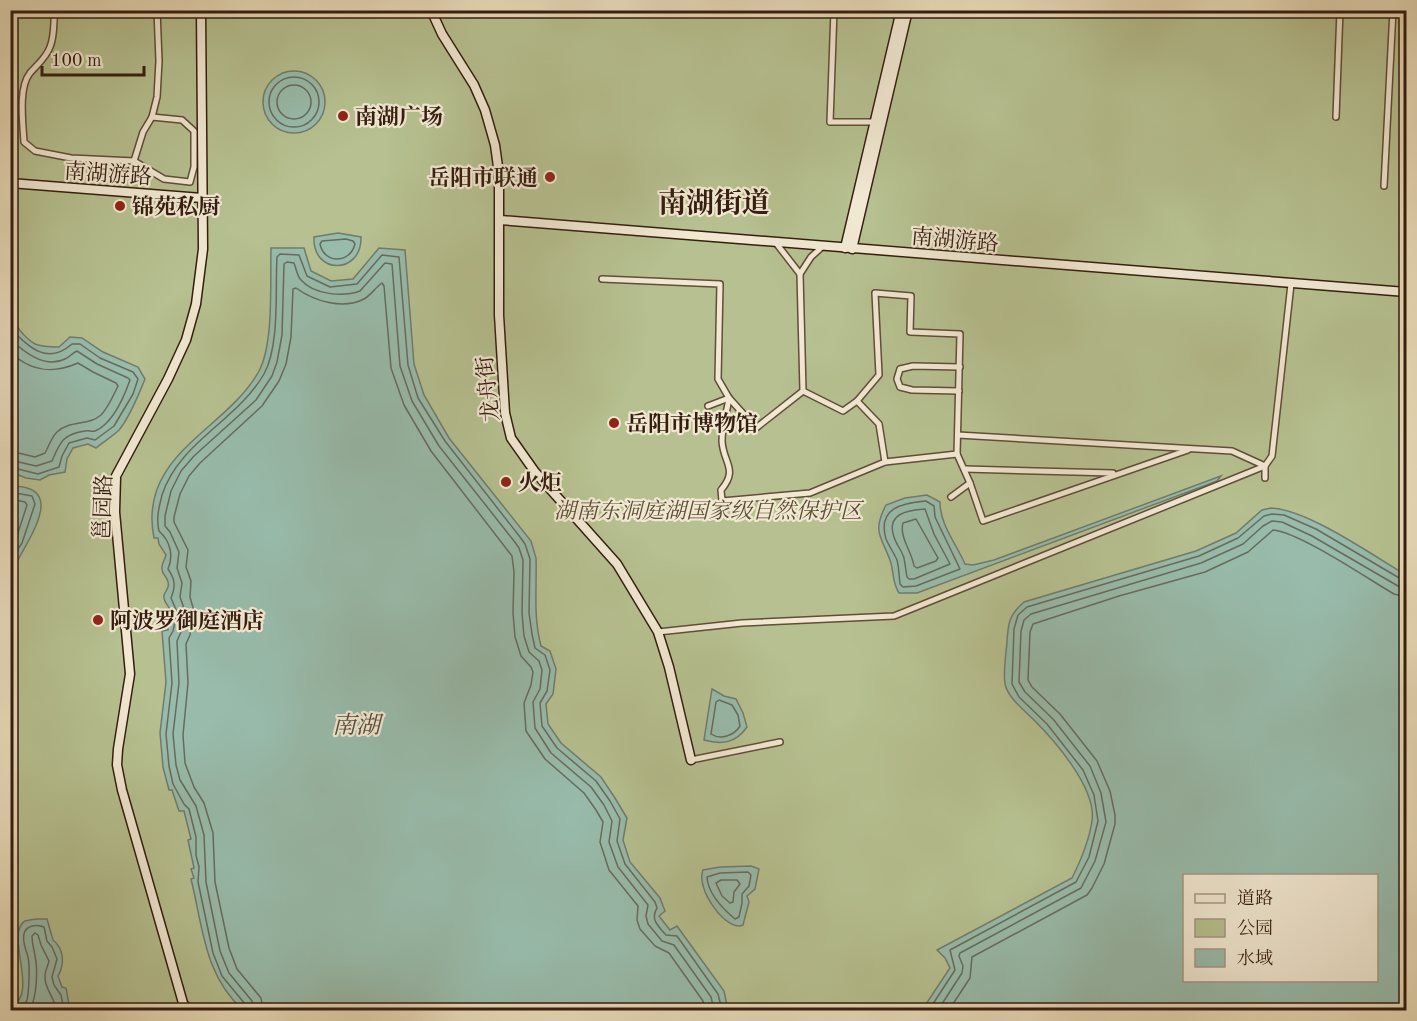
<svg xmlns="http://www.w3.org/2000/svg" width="1417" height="1021" viewBox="0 0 1417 1021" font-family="'Old Standard TT','Noto Serif SC',serif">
<rect width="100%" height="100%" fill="#e9dbb9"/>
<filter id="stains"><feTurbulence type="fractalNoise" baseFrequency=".00333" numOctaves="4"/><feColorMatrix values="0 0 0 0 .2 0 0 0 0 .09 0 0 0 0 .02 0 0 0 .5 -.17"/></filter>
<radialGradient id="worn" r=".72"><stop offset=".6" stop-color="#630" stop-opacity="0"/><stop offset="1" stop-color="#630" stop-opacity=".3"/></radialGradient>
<!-- green -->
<path fill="#b6c090" stroke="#766e50" stroke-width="1.5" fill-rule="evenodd" d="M 10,11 L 1406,11 L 1406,1010 L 11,1010 ZM 1184,876 L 1376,876 L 1376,980 L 1184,980 Z"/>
<!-- water -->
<g fill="#98bbab" stroke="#707c6d" stroke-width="1.5" fill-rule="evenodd">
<circle cx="294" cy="102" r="31"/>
<path d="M 338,233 L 361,237 C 362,275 312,275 314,237 Z"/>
<path d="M 271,248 L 304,248 L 311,271 L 331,281 L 353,279 L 379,248 L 405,250 L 414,364 L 424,395 L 449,438 L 531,541 L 536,558 C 537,588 533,616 541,646 L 550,651 L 556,669 L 553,694 L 546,704 L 548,724 L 561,743 L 601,777 L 615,798 L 627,818 L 623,840 L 630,862 L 660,898 L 665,911 L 659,916 L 670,930 L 677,926 L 724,991 L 728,1010 L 243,1010 C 204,975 203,927 191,879 L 194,878 L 191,869 L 194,868 L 188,840 L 191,839 L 184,811 L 179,811 L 172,790 L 169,790 L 163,767 L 160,733 L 166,682 L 162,631 L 168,630 L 167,622 C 178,608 162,606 164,595 C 166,590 170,588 168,582 C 167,576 162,575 162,569 C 161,564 165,560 166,555 L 159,544 L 158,538 L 154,538 C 137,454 227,430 259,371 C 274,343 270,281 271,248 Z"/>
<path d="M 11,313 C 13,324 25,338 35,344 C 42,347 52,347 59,347 L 70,337 L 82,338 L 103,352 L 138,367 L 145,379 C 140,392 128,420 119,430 C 113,436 103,442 96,448 L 88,444 L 73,448 L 67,459 L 65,472 L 49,475 L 40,480 L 26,478 L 11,472 Z"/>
<path d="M 1221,476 L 1217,481 L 917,593 L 899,593 C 892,583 894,571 890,560 C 881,536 872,532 886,505 L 905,498 L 927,495 L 940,502 C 940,525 956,543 965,564 L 973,565 L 994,560 Z"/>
<path d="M 11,486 C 70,486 26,541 14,568 L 11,570 Z"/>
<path d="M 1271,508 C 1309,510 1372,555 1406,575 L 1406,1010 L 922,1010 L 950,968 L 945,958 L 937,950 L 1072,878 C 1081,860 1089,841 1092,821 C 1097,789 1055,741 1034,720 C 1024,710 1008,698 1005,684 C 1003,671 1006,655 1007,642 C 1008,623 1009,615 1024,602 L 1196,551 L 1236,533 L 1262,510 ZM 1184,876 L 1376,876 L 1376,980 L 1184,980 Z"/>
<path d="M 712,689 L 724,696 L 736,699 L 743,713 L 747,727 C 736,743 722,745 704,740 Z"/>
<path d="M 751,866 L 759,869 L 755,889 L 747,896 L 749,902 L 743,925 C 727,933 695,889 703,870 L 720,867 Z"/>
<path d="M 39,919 L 47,919 L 53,940 C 64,949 65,964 58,976 L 62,987 L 66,988 L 70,1010 L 11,1010 L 11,1007 C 40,994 4,934 25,921 C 29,920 35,919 39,919 Z"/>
</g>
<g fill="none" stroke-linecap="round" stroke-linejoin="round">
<!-- shore -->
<g stroke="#666c5d" stroke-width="1.5">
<circle cx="294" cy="102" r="25"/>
<circle cx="294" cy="102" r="17"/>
<path d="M 346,239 L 353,241 L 355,244 C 350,264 324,264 320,244 L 322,241 Z"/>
<path d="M 10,328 C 29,347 47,366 72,344 L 80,344 L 100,358 L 133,372 L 138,379 L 133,394 L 114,426 L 95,440 L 87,438 L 69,443 L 62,456 L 59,467 L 38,474 L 10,467"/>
<path d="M 10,339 C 24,352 45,369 65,359 C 70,357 72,353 77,351 L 97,364 L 128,378 L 130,380 C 124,397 112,424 95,431 C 92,432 88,430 85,431 C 63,434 60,442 52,461 L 36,466 L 10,460"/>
<path d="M 10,352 C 31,372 53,374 78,363 L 93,372 L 116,383 L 118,386 C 114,394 108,408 101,415 C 89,426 69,420 57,432 C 51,438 49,446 45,453 L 35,457 L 10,451"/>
<polyline points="10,492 32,496 35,504 22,543 10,561"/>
<polyline points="10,499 25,502 27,505 16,539 10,547"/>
<path d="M 926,501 L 934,506 L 935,517 L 960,569 L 916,586 L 903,587 L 900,584 C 899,576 899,568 897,560 C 894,553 889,546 886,539 C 877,508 902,503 926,501 Z"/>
<path d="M 925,509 L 934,534 L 950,564 L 914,579 L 909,579 L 907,577 C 906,571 905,564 904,558 C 902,551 896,544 894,537 C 886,514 907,510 925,509 Z"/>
<path d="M 916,519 L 938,558 L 936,561 L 917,568 L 914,566 C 912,552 899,537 903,523 Z"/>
<path d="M 719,700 L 732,705 L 738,715 L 740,726 C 734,736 720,740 711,734 L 716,702 Z"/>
<path d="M 748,872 L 751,875 L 749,886 L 742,894 L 742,903 L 739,917 L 735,919 C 723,909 708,894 707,877 L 720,873 Z"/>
<polygon points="737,880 740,884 734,892 733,902 730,903 722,896 716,883 721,880"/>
<path d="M 17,1010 C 22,1008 25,1005 27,1000 C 29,992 30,966 28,957 C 26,949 22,942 24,934 C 26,925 37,924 44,927 L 47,941 L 52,947 L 57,959 L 52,977 L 54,985 L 61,995 L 64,1010"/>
<path d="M 29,1010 C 37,1000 38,969 35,956 C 34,949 32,944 32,936 L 35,933 L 38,935 L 41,945 L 49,961 C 48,966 45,970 45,976 C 44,989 55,997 56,1010"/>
<path d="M 247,1010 L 245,1004 L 222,976 L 213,953 L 198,882 L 199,867 L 196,855 L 196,837 L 189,809 L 184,804 L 173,784 L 169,766 L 166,734 L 172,683 L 169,638 L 173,631 L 177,612 L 171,598 C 176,586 175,579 168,569 C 174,555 170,541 159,531 C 156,518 159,507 162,495 C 179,442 237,421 264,374 C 280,345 275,290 277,257 L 280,254 L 299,255 L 307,276 L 330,287 L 357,284 L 382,255 L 399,257 L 408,365 L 418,398 L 445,441 L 520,537 L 525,544 L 530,559 L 529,613 L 532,634 L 535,648 L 545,655 L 550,670 L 547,691 L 540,703 L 542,726 L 557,748 L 596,781 L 610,801 L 620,819 L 617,841 L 625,864 L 655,902 L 657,908 C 650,919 658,926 666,935 L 677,936 L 718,994 L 722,1010"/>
<path d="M 254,1010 L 252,1001 L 229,973 L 220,951 L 206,882 L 204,835 L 196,806 L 180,780 L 176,765 L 173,734 L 179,683 L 177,641 L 181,632 L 185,611 L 180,597 L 182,583 L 177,568 L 179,552 L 170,532 L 165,526 L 165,516 L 171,491 L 181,471 L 194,456 L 256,400 L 272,376 L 277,362 L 282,335 L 284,264 L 287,262 L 294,263 C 296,268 297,276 301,280 C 314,295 343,297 360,291 L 385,263 L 392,264 L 400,366 L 412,401 L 439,446 L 514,541 L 519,548 L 523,560 L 522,613 L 524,636 L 529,652 L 539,661 L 542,670 L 540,689 L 533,702 L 535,728 L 551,753 L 591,787 L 604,805 L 612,821 L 609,842 L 618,867 L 648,905 L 646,916 L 648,924 L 662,941 L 674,945 L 711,997 L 714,1010"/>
<path d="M 263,1010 L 261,998 L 237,969 L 229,948 L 215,882 L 213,833 L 204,803 L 194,787 L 185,763 L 183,735 L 188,683 L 186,644 L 190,635 L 194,611 L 190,597 L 191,581 L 186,567 L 188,550 L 174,522 L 174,517 L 180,494 L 189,476 L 200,463 L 262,406 L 279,381 L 286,364 L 291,337 L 293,289 L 296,288 C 314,301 343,310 364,299 C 371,295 375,288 382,283 L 384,286 L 391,368 L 404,405 L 431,451 L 512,556 L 514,572 L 513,613 L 515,637 L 521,656 L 531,667 L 533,672 L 531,685 L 524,703 L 526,731 L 545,759 L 584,793 L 596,810 L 603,822 L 600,842 L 609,870 L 638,906 L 637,920 L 640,929 L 655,946 L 669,953 L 703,1001 L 705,1010"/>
<polyline points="929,1010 955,970 950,950 1076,882 1089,857 1098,821 1094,795 1083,770 1047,724 1019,697 1012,684 1014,629 1018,615 1027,607 1199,556 1238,538 1264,516 1272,514 1284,515 1316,529 1401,579 1406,580"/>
<polyline points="938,1010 962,973 963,966 959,956 960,953 1081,888 1095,861 1106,822 1101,793 1090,766 1053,719 1025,692 1019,682 1021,631 1024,620 1031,614 1201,563 1243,544 1263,526 1272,521 1282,522 1312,536 1398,586 1406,588"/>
<path d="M 949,1010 L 970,978 L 972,957 L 1087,895 L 1092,888 L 1104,864 L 1115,824 L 1115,815 L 1110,791 L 1097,761 L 1060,714 L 1032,687 L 1028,680 L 1030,632 L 1033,624 L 1119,596 L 1205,572 L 1248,552 L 1273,530 C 1299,532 1368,579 1394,594 L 1406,597"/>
</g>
<!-- street casing -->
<g stroke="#624c3a" stroke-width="8">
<g id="street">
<path d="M 55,10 C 53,23 55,35 50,47 C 46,58 37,65 30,73 C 18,88 23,123 24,142 L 35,151 L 71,158 L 134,161 L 143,132 L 152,117 L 157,97 L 159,61 L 157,10"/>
<polyline points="834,10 830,122 875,122"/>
<polyline points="1336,117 1340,10"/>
<polyline points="134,161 164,179 190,182 194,167 194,131 182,120 152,117"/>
<polyline points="1384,186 1393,10"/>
<polyline points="776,243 800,274 811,257 823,246"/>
<polyline points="602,279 720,284 718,379 729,398 756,428 803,391 800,274"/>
<polyline points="959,391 912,390 900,387 897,379 900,369 913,366 960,367"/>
<path d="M 729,398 C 727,412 722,426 722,441 C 723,463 739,469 721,490 L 722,501 L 810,493 L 885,462 L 957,454 L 960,334 L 910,332 L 911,296 L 875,293 L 879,375 L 857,401 L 843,411 L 803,391"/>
<polyline points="857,401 879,424 885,462"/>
<polyline points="708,406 729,398"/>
<polyline points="958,435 1232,451 1265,466 1265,478"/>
<polyline points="965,469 1113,473"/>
<polyline points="970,483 983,521 1188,450"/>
<polyline points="951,497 970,483 957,454"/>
<polyline points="658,632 742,623 894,616 1265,466 1272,456 1291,284"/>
<polyline points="691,760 780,742"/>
</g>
</g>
<!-- secondary casing -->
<g stroke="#351d0f" stroke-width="11">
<g id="secondary">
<polyline points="431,10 442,34 474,85 485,110 495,145 499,174 499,315 505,413 511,438 535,472 617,564 658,632 669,667 691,760"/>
<polyline points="10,183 202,198"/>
<polyline points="500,220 1406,292"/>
<polyline points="845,248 901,10"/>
<polyline points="852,249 908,10"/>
<polyline points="188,1010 183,1003 122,790 117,765 118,749 130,674 115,512 116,476 168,379 186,340 196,304 203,249 201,10"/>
</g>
</g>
<!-- street -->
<use href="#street" stroke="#f1e8d2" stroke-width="5"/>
<!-- secondary -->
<use href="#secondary" stroke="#f1e8d2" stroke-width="8"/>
</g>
<!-- markers -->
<g fill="#8f2418" stroke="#f1e8d2" stroke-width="2">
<circle cx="343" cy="116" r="6"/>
<circle cx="550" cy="177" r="6"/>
<circle cx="120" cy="206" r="6"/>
<circle cx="614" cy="423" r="6"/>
<circle cx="506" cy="482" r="6"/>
<circle cx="98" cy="620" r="6"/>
</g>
<g text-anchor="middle" stroke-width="4.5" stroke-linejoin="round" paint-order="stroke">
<!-- poi labels -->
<g font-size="22" font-weight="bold" fill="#351d0f" stroke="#f1e8d2" text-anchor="start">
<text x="355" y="124">南湖广场</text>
<text x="538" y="185" text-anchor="end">岳阳市联通</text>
<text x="132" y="214">锦苑私厨</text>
<text x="626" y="431">岳阳市博物馆</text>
<text x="518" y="490">火炬</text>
<text x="110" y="628">阿波罗御庭酒店</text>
</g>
<!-- street labels -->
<g font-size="22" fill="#351d0f" stroke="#f1e8d2">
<text transform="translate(108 173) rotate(4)" y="8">南湖游路</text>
<text transform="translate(955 239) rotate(5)" y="8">南湖游路</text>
<text transform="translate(487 389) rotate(-96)" y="8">龙舟街</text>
<text transform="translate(102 507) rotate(-88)" y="8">邕园路</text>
</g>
<!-- park labels -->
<g font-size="22" font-style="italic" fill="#5c4e36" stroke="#f1e8d2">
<text x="708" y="518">湖南东洞庭湖国家级自然保护区</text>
</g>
<!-- water labels -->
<g font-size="24" font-style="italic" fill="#534c3e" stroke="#f1e8d2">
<text x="356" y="733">南湖</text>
</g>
<!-- district labels -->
<g font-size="28" font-weight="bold" fill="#351d0f" stroke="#f1e8d2">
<text x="714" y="212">南湖街道</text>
</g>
</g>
<!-- margin -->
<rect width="1417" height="1021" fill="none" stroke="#e9dbb9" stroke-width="36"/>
<rect x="12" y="12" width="1393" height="997" fill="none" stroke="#351d0f" stroke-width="3"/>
<rect x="18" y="18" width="1381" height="985" fill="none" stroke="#351d0f" stroke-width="1.5"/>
<!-- legend -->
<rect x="1183" y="874" width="195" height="108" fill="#f1e8d2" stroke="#a69784" stroke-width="1.5"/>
<rect x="1195" y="894" width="30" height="9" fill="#f1e8d2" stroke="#a69784" stroke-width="1.5"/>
<text x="1237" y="904" font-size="18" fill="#351d0f">道路</text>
<rect x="1195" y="919" width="30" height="18" fill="#b6c090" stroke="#a69784" stroke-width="1.5"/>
<text x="1237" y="934" font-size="18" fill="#351d0f">公园</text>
<rect x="1195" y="949" width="30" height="18" fill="#98bbab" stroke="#a69784" stroke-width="1.5"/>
<text x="1237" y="964" font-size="18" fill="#351d0f">水域</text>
<!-- scale -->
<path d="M42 66v9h102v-9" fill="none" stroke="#351d0f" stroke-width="3"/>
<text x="51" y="66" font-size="18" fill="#351d0f" stroke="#f1e8d2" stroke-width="4.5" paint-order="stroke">100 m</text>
<rect width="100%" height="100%" filter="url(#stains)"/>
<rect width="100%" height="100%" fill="url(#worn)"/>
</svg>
